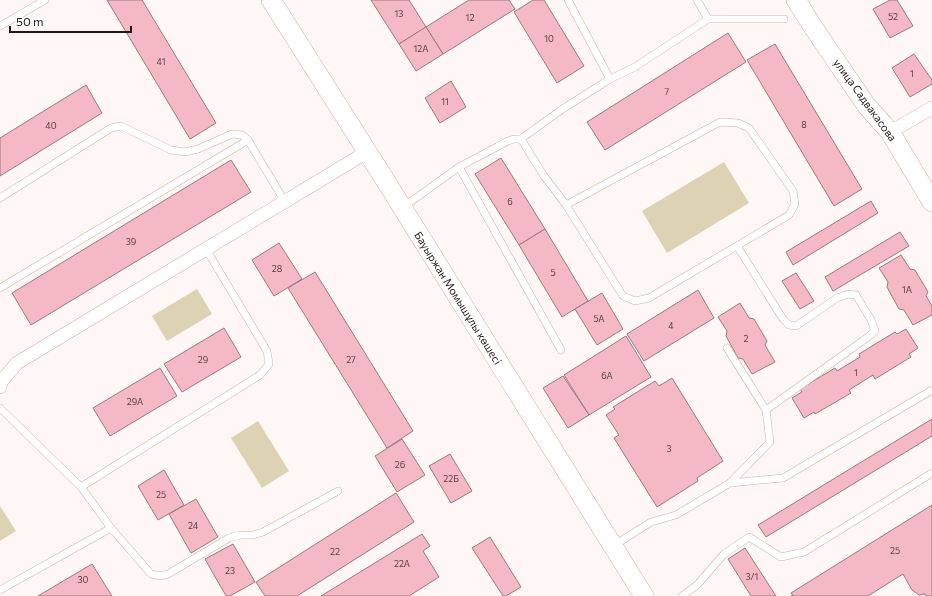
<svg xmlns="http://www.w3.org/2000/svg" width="932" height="596" viewBox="0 0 932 596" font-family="Commissioner,sans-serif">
<rect width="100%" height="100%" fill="#fff7f5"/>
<!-- green -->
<g fill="#ddd2b3">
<polygon points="724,162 749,203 667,253 642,211"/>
<polygon points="197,289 212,314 167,341 152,316"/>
<polygon points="258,421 289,471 262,488 231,438"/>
<polygon points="0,506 16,531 0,541"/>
</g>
<!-- building -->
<g fill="#f4b9c4" stroke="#9c797f">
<polygon points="107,0 142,0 216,123 190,139"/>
<polygon points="371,0 409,0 426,27 399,44"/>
<polygon points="469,0 509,0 515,9 443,54 426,27"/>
<polygon points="533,0 544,0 584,66 557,83 514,12"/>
<polygon points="890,0 897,0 913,26 890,38 873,9"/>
<polygon points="426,27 443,54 416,71 399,44"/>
<polygon points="728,33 746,62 605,150 587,122"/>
<polygon points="775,44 862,189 834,206 747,60"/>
<polygon points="914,54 932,80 932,84 910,97 892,68"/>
<polygon points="451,81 466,107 440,123 425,98"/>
<polygon points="86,85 102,113 0,176 0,138"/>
<polygon points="501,158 545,229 519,245 475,174"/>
<polygon points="231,160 251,192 31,325 12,293"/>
<polygon points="871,201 878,213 793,265 786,252"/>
<polygon points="545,229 588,301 562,317 519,245"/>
<polygon points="900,232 909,246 833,291 825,277"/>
<polygon points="279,243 302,279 274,296 252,260"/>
<polygon points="901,255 910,269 915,270 928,292 926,296 932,306 932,315 913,325 904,310 899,309 887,287 888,282 879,268"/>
<polygon points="315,272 413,431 387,448 288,288"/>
<polygon points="796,273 814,301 800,309 782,281"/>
<polygon points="698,290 714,318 644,361 627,334"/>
<polygon points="602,293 623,329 597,345 575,309"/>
<polygon points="740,303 749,318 754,319 767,341 765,345 775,362 752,374 743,359 738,358 726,336 727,331 718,317"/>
<polygon points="224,328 241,357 182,392 164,364"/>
<polygon points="906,329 918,348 909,354 911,357 875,379 873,375 849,390 851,393 815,414 814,412 804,418 792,398 802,392 800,389 835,368 837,371 860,357 859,354 895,332 897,334"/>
<polygon points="626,336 651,377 589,415 564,375"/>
<polygon points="160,368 177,396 110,436 93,408"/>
<polygon points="563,376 589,415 568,428 543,388"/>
<polygon points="672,378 723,461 697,478 698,481 657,507 614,438 619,435 606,415 615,409 613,407 655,381 659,386"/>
<polygon points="932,419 932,436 766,537 758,525"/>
<polygon points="402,439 425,475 397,492 375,456"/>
<polygon points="450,454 472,491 451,503 429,466"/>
<polygon points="164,470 184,505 158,520 138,486"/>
<polygon points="396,493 414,522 297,596 265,596 256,582"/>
<polygon points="196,499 218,537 191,553 169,514"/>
<polygon points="932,505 932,596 926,596 925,594 919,595 912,590 903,574 868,596 791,596 793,595 791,593"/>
<polygon points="422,534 430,546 423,551 439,577 409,596 321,596"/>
<polygon points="490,537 521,587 506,596 503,596 472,548"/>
<polygon points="233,544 255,582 230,596 226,596 205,559"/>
<polygon points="745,548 776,596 751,596 728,559"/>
<polygon points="92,564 112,596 38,596"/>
</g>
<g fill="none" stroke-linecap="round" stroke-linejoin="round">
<!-- lane casing -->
<g stroke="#d3aea4" stroke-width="8">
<g id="lane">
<polyline points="568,0 610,79"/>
<polyline points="697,0 708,19"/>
<polyline points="0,26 45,0"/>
<polyline points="521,139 544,176 566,205 623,296 635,301 649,298 789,215 795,204 793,191 749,128 738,123 720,122 566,205"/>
<polyline points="459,167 561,350"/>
<polyline points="0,198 111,128 121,126 171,150 185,152 198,149 232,134 242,135 248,140 285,202"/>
<polyline points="402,208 459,167 508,141 514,139 521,139 561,110 610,79 635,67 708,19 784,19"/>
<polyline points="737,246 783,319 789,325 796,326 837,298 848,294 856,295 871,320 875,331 868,337 766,410"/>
<polyline points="0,288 248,140"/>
<polyline points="0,408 81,487 111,528 151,574 160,576 168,574 229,538 240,535 253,535 263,532 338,491"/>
<polyline points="730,483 783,478 932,390"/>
<polyline points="81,487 260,375 269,364 267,351 206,249"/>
<polyline points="613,546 651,522 676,515 730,483 770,442 766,410 727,348"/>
<polyline points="0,590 111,528"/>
<polyline points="682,596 697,585 724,554 749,537 781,557 804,552 932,473"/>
</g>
</g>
<!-- street casing -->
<g stroke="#d3aea4" stroke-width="14">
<g id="street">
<polyline points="890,132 932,108"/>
<polyline points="0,387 1,382 17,363 367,152"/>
</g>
</g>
<!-- secondary casing -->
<g stroke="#d3aea4" stroke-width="20">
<g id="secondary">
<polyline points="271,0 382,175 644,596"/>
<polyline points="796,0 813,27 866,105 890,132 932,202"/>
</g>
</g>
<!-- lane -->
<use href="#lane" stroke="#fff" stroke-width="7"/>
<!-- street -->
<use href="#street" stroke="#fff" stroke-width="13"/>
<!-- secondary -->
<use href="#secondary" stroke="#fff" stroke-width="19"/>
</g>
<g text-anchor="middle" stroke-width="4" stroke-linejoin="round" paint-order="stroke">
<!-- number labels -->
<g font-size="9" fill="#573f3f">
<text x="399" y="17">13</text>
<text x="893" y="20">52</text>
<text x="470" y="21">12</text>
<text x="549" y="42">10</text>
<text x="421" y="52">12А</text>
<text x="161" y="65">41</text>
<text x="912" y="77">1</text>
<text x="667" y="95">7</text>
<text x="445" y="105">11</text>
<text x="804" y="128">8</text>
<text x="51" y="129">40</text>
<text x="510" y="205">6</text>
<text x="131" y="245">39</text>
<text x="277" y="272">28</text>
<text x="553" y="276">5</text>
<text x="907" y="293">1А</text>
<text x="599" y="322">5А</text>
<text x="671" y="329">4</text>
<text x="746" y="342">2</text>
<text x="203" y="363">29</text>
<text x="351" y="363">27</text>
<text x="856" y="376">1</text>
<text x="607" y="379">6А</text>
<text x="135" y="405">29А</text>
<text x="669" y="452">3</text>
<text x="400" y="468">26</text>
<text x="451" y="482">22Б</text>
<text x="161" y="498">25</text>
<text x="193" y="529">24</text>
<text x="895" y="554">25</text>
<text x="335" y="555">22</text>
<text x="402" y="567">22А</text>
<text x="230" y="574">23</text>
<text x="752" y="580">3/1</text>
<text x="83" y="583">30</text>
</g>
<!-- street labels -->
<g font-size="11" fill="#231613" stroke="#fff">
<text transform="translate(865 100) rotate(54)" y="4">улица Садвакасова</text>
<text transform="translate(458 298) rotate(58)" y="4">Бауыржан Момышұлы көшесі</text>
</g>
</g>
<!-- scale -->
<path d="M10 26v6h121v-6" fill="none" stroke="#231613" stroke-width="2"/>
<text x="16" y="26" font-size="12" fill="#231613" stroke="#ffffff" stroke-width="3" paint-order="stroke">50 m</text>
</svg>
